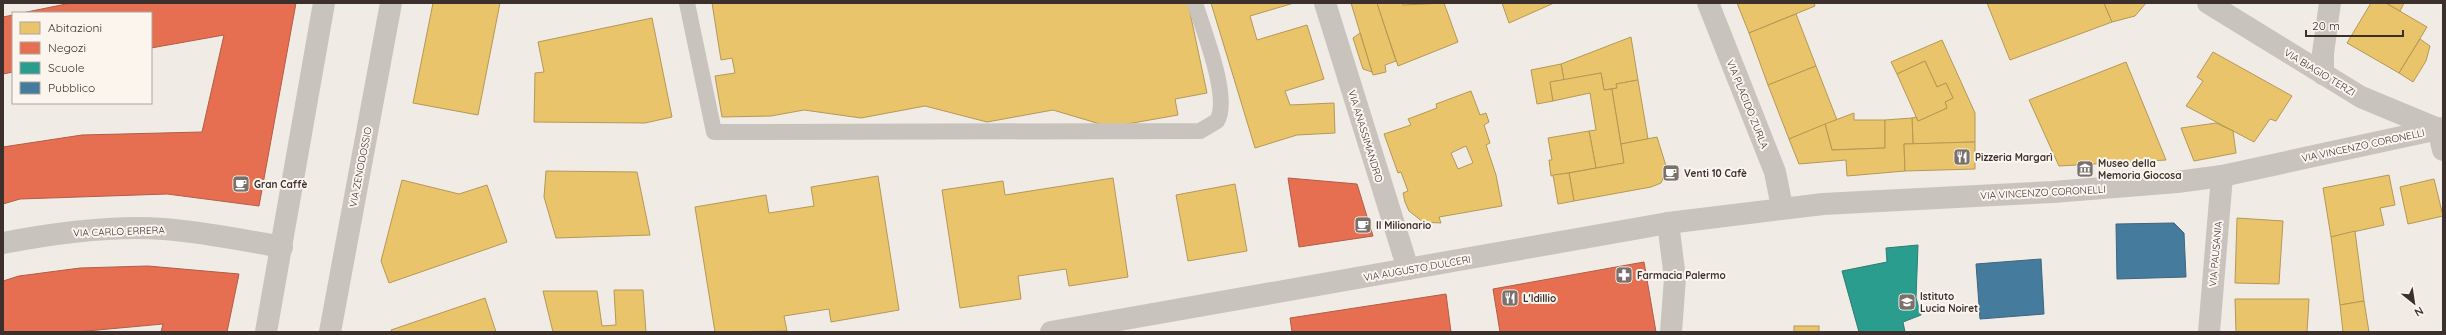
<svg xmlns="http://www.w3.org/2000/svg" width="2446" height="335" viewBox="0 0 2446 335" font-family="Quicksand,sans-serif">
<rect width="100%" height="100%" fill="#f0ebe5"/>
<!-- homes -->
<g fill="#e9c46a" stroke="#b59857" fill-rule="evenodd">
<polygon points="433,3 500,3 478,115 413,103"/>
<polygon points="712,3 1188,3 1207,93 1175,99 1178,115 1110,127 1053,110 987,122 925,106 861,118 804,110 771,116 722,117 715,76 735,73 732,58 721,60"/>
<polygon points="1211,3 1294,3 1250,16 1257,40 1307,25 1324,79 1285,91 1290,105 1334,103 1335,133 1297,135 1255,148"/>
<polygon points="1351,3 1377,3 1396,61 1385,65 1386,72 1373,75"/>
<polygon points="1377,3 1402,3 1403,5 1444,3 1458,42 1398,66"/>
<polygon points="1502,3 1554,3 1509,23"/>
<polygon points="1737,3 1814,3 1815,6 1749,33"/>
<polygon points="1987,3 2104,3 2112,22 2010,60"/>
<polygon points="2104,3 2146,3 2135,16 2112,22"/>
<polygon points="2371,3 2386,3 2427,27 2399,73 2347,43"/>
<polygon points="2386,3 2404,3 2400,11"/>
<polygon points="1796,14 1816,66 1768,85 1749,33"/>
<polygon points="652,18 672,117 645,123 534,122 535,73 544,72 538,42"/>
<polygon points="1360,33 1372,72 1363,69 1353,38"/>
<polygon points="1631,37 1638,80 1616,84 1617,88 1604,90 1601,73 1564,80 1561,64"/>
<polygon points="2420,39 2430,46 2426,61 2413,82 2399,73"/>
<polygon points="1942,40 1975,113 1975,142 1913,144 1912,118 1916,117 1918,121 1947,108 1945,102 1953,98 1946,83 1937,87 1925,61 1897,74 1891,62"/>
<polygon points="2213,52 2292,96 2276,121 2270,119 2254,142 2186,106 2203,81 2197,77"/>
<polygon points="1925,61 1937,87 1946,83 1953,98 1945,102 1947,108 1918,121 1897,74"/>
<polygon points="2126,62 2166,160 2059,166 2029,100"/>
<polygon points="1561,64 1564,80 1550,82 1553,101 1537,104 1531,70"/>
<polygon points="1816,66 1837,120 1789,139 1768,85"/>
<polygon points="1601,73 1604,90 1612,89 1624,163 1596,168 1589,131 1596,130 1590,93 1553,101 1550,82"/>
<polygon points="1638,80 1648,139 1621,144 1612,89 1617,88 1616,84"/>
<path d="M 1471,91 L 1480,115 L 1486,113 L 1489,122 L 1484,125 L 1490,143 L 1486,145 L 1496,175 L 1502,206 L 1439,217 L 1441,223 L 1423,222 L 1409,211 L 1405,202 L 1403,193 L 1408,191 L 1401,172 L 1398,173 L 1384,134 L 1411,125 L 1408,119 L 1437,108 L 1436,104 ZM 1466,146 L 1473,163 L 1458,169 L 1451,153 Z"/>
<polygon points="1854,113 1854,120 1885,120 1885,148 1832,150 1825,124"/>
<polygon points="1912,118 1913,144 1904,144 1905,171 1847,176 1846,160 1799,164 1789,139 1825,124 1832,150 1885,148 1885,120"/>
<polygon points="2216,123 2233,131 2236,153 2194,161 2181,128"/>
<polygon points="1589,131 1596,168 1551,176 1549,160 1552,160 1548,138"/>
<polygon points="1657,137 1667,169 1661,183 1651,187 1574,201 1569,173 1624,163 1621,144"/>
<polygon points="1975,142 1975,169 1905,171 1904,144"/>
<polygon points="546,171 637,172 650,235 556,238 544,197"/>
<polygon points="1569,173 1574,201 1558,204 1553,175"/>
<polygon points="2389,175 2395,205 2380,208 2384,225 2331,237 2323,188"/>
<polygon points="878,176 899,310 831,322 829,309 784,316 787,331 715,332 695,207 766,195 769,213 814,206 811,187"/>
<polygon points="1113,178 1128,277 1069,286 1066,269 1018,276 1021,299 960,308 942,190 1003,181 1005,195"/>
<polygon points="2434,179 2443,216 2408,224 2400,187"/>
<polygon points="402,180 459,194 487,185 507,242 389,283 381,261"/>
<polygon points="1235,184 1247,251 1188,261 1176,195"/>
<polygon points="2237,218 2283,221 2279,284 2235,283"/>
<polygon points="2355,231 2364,301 2340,305 2331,237"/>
<polygon points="614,290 643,290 646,332 553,332 543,291 597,291 602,326 616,325"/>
<polygon points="485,298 496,332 392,332 391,330"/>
<polygon points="2235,299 2309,299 2307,332 2236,332"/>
<polygon points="2364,301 2369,332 2343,332 2340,305"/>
<rect x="1794" y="326" width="25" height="6"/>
</g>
<!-- shops -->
<g fill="#e76f51" stroke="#b35c46">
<polygon points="71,3 296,3 259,206 167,194 20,199 3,204 3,147 82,135 202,132 224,35 151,48 151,13 22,13"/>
<polygon points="13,15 13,72 3,74 3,17"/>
<polygon points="1288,178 1357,184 1373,236 1299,247"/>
<polygon points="1644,262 1656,332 1500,332 1493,289"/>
<polygon points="148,266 239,274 227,332 161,332 163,324 76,332 3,332 3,281 19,276 80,268"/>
<polygon points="1446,294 1451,332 1292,332 1290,318"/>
</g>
<!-- schools -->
<polygon fill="#2a9d8f" stroke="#2f7c71" points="1918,245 1916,298 1921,315 1903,322 1905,332 1859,332 1842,271 1887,262 1886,248"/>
<!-- public -->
<g fill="#457b9d" stroke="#42647b">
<polygon points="2174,223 2184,233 2186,277 2117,279 2116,224"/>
<polygon points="2041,259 2044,314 1980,319 1976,264"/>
</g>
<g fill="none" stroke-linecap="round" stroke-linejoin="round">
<!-- service -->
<path stroke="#c9c3be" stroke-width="16" d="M 687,3 L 714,132 L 1200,131 L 1217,121 C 1231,98 1203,30 1195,3"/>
<!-- minor -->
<g stroke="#c9c3be" stroke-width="22">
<polyline points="1325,3 1408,269"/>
<polyline points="1708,3 1775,172 1782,207"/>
<polyline points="2208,3 2361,97 2438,129 2443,150"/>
<polyline points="2323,74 2323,53 2330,3"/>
<polyline points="1668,223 1675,278 1671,332"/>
<path d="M 3,243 C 55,233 111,225 164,229 C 204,232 242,240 282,247"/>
<polyline points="266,332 324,3"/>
<polyline points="330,332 391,3"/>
<polyline points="1051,332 1668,223 1823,204 2053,192 2177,182 2222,176 2443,128"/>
<polyline points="2209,332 2222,176"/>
</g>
</g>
<!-- icons -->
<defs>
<g id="restaurant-square" transform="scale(0.9)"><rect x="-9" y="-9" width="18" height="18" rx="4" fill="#7a716c" stroke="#fbf5ee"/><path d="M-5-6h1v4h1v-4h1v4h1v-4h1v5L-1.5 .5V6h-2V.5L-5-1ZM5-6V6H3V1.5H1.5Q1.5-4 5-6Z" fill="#fff"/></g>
<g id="museum-square" transform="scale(0.9)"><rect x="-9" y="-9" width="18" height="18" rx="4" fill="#7a716c" stroke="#fbf5ee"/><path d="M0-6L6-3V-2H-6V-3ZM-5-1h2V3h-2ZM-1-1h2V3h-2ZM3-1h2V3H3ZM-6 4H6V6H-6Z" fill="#fff"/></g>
<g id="cafe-square" transform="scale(0.9)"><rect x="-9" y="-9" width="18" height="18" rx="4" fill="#7a716c" stroke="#fbf5ee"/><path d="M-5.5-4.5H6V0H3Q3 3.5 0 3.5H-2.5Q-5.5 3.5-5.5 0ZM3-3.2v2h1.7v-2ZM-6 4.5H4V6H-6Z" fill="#fff"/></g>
<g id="pharmacy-square" transform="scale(0.9)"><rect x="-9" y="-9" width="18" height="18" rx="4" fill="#7a716c" stroke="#fbf5ee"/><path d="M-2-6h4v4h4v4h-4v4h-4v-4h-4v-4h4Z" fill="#fff"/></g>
<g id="school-square" transform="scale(0.9)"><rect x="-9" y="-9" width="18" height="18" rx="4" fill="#7a716c" stroke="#fbf5ee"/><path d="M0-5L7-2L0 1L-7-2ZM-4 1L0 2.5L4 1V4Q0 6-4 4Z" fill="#fff"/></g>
</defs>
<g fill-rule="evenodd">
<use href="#restaurant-square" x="1962" y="157"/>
<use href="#museum-square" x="2085" y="169"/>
<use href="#cafe-square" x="1671" y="173"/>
<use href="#cafe-square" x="241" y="184"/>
<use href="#cafe-square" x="1363" y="225"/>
<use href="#pharmacy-square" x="1624" y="275"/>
<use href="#restaurant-square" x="1510" y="298"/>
<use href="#school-square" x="1907" y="302"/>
</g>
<g text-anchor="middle" stroke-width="4" stroke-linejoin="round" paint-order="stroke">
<!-- street labels -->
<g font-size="10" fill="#3b302b" stroke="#fbf5ee">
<text transform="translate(2320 72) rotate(31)" y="4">VIA BIAGIO TERZI</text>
<text transform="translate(1748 104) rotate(68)" y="4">VIA PLACIDO ZURLA</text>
<text transform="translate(1366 136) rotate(73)" y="4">VIA ANASSIMANDRO</text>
<text transform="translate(2363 145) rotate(-12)" y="4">VIA VINCENZO CORONELLI</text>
<text transform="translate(360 167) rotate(-79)" y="4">VIA ZENODOSSIO</text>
<text transform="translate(2043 192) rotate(-3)" y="4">VIA VINCENZO CORONELLI</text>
<text transform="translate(119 231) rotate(-2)" y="4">VIA CARLO ERRERA</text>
<text transform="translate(2215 254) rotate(-85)" y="4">VIA PAUSANIA</text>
<text transform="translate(1417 268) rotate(-10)" y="4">VIA AUGUSTO DULCERI</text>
</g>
<!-- poi labels -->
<g font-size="10" font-weight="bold" fill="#3b302b" stroke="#fbf5ee" text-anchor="start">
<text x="1975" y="161">Pizzeria Margarì</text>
<text x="2098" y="167">Museo della<tspan x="2098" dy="12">Memoria Giocosa</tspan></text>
<text x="1684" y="177">Venti 10 Cafè</text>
<text x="254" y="188">Gran Caffè</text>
<text x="1376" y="229">Il Milionario</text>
<text x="1637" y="279">Farmacia Palermo</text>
<text x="1920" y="300">Istituto<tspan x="1920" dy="12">Lucia Noiret</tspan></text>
<text x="1523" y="302">L'Idillio</text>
</g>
</g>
<!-- border -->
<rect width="2446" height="335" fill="none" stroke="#3b302b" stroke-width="8"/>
<!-- legend -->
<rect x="12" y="12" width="140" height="92" fill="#fbf5ee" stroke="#aea6a0"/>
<rect x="20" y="22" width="20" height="12" fill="#e9c46a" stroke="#aea6a0"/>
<text x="48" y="32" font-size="12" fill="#3b302b">Abitazioni</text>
<rect x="20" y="42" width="20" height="12" fill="#e76f51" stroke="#aea6a0"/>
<text x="48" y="52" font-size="12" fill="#3b302b">Negozi</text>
<rect x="20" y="62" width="20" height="12" fill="#2a9d8f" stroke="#aea6a0"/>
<text x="48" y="72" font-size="12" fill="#3b302b">Scuole</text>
<rect x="20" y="82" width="20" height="12" fill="#457b9d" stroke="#aea6a0"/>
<text x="48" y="92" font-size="12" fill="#3b302b">Pubblico</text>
<!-- north arrow -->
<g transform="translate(2414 303) rotate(150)" stroke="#fbf5ee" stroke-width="3" paint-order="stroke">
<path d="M0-3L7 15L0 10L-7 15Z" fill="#3b302b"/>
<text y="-6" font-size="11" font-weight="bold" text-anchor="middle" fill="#3b302b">N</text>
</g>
<!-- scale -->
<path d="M2306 30v6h97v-6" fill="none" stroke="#3b302b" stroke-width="2"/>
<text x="2312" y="30" font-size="12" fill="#3b302b" stroke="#fbf5ee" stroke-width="3" paint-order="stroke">20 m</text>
</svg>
